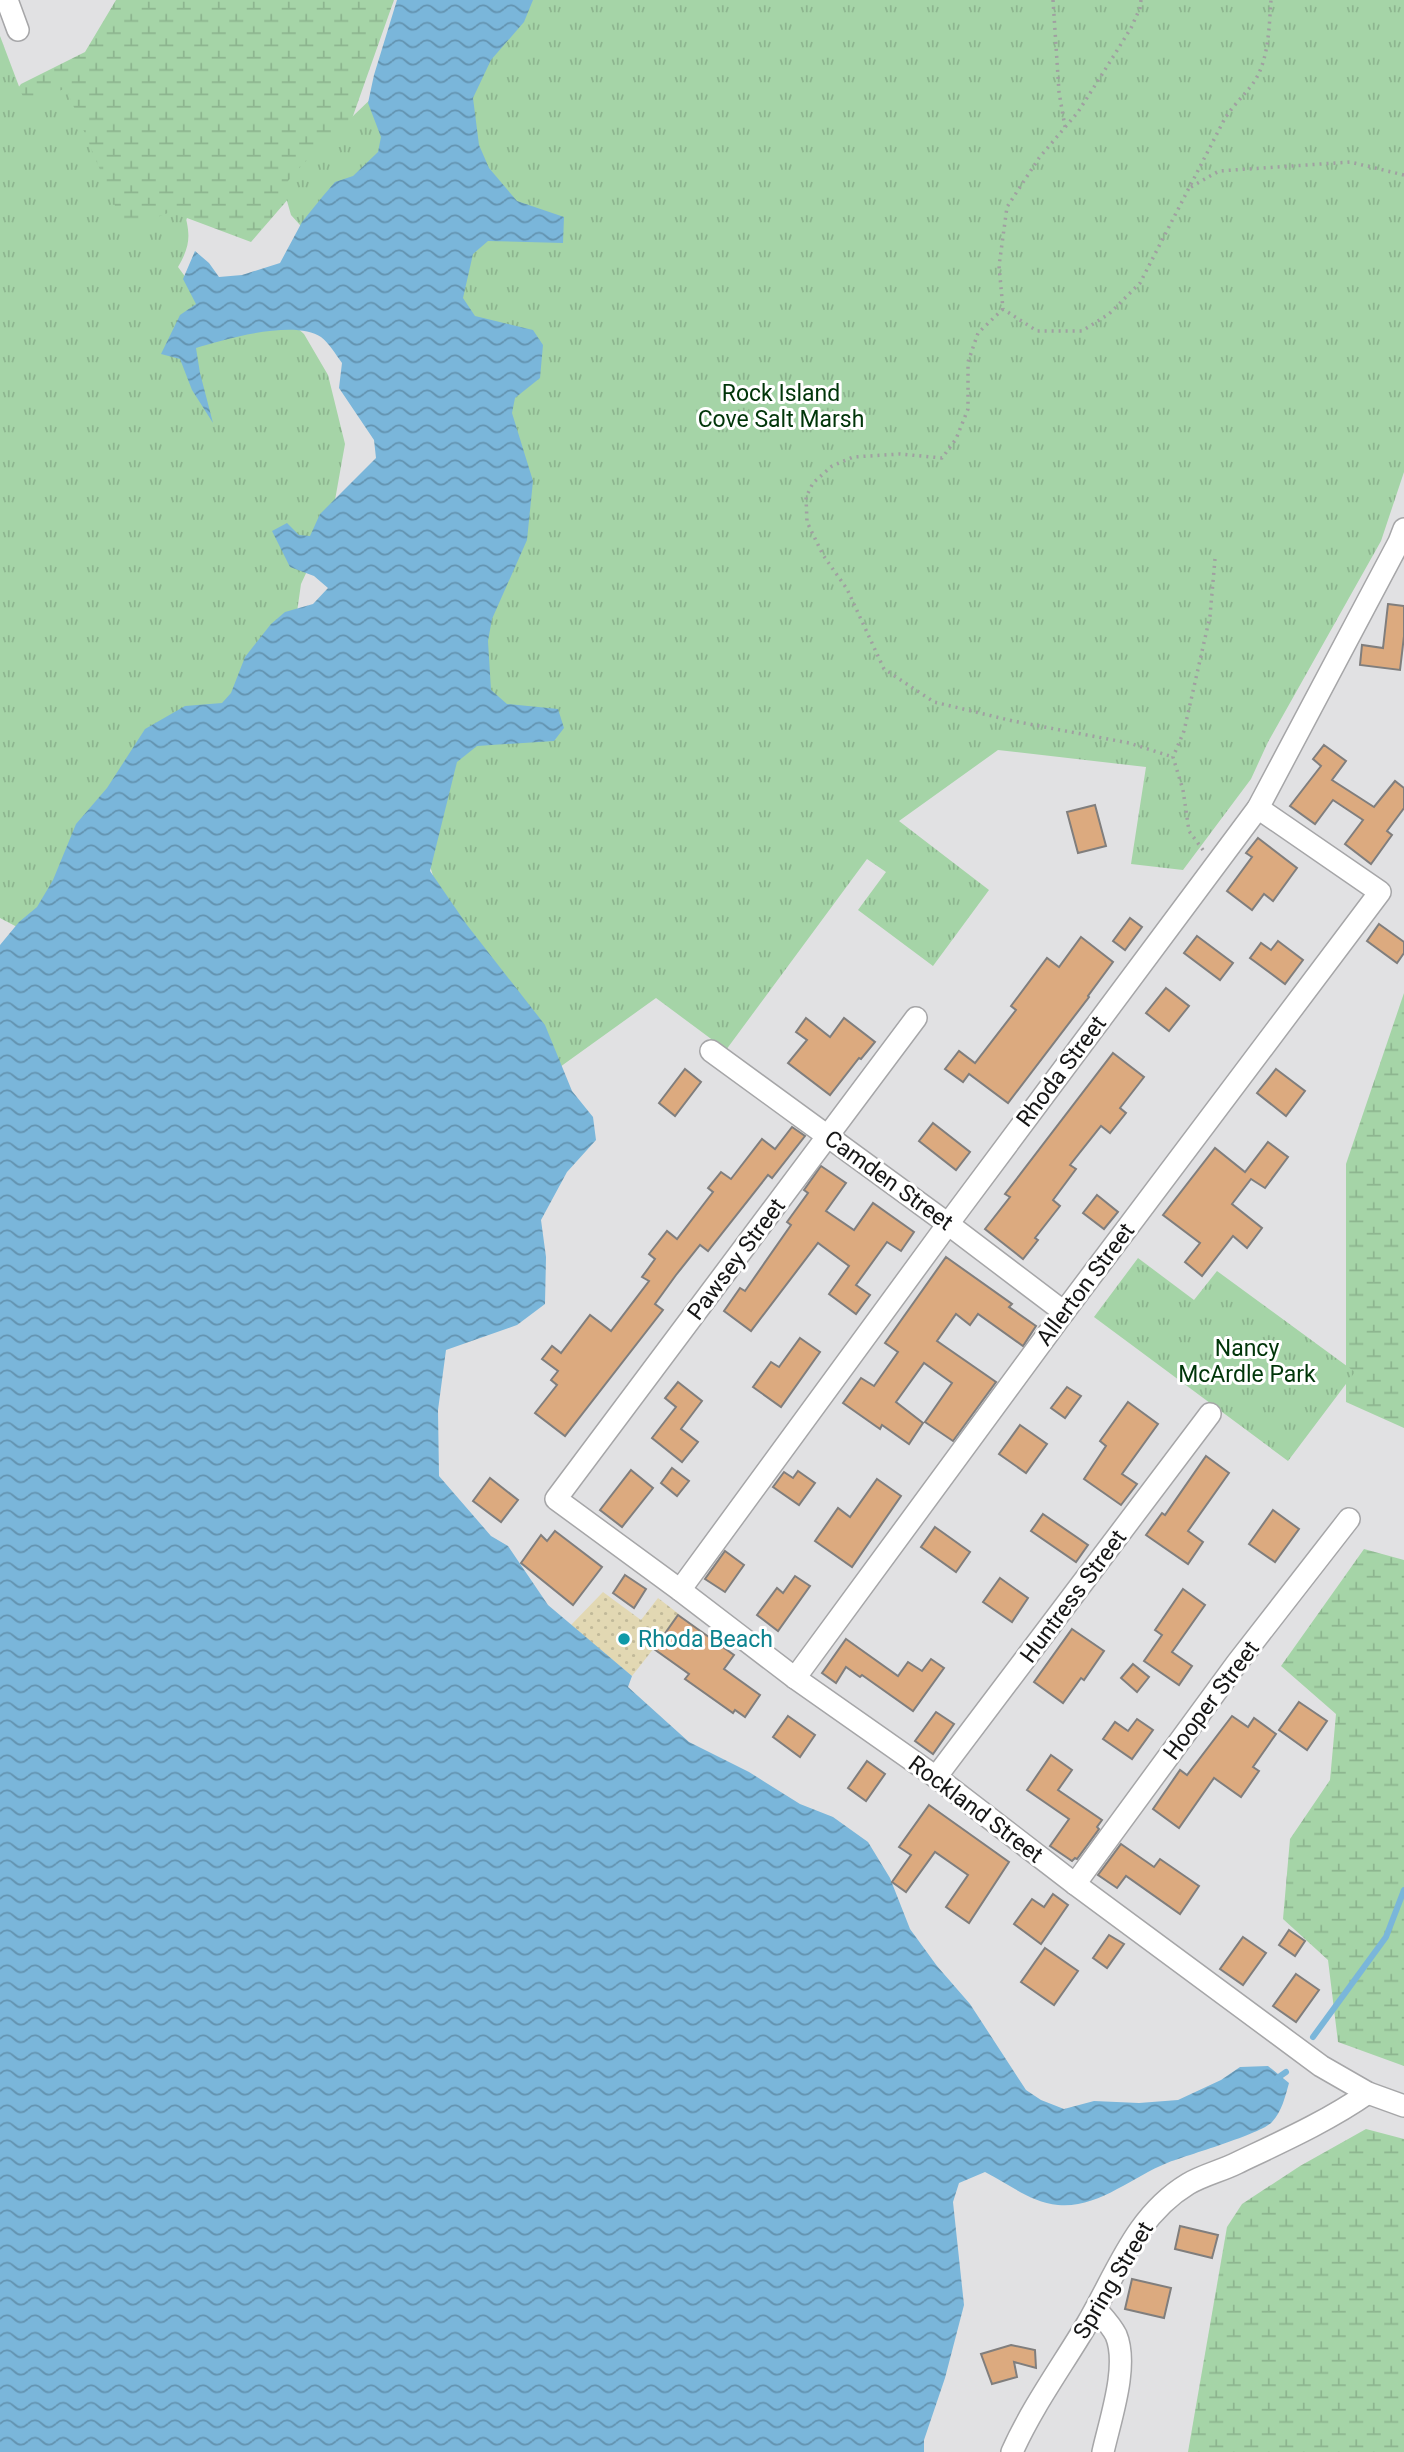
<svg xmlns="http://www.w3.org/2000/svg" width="1404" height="2452" viewBox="0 0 1404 2452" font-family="Roboto,sans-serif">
<defs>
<pattern id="wetland-marsh" width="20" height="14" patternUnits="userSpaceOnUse" patternTransform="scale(1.75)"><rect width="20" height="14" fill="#a5d4a7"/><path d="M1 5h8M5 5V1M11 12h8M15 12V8" fill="none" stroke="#8db58f"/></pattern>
<pattern id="sand-dots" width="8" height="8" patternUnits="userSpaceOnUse" patternTransform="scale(1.75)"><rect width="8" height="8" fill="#e2d8b3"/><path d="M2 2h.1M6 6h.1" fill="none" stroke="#c1b999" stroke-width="1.8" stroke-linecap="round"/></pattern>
<pattern id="park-tufts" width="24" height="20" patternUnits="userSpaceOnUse" patternTransform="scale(1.75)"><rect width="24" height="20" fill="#a5d4a7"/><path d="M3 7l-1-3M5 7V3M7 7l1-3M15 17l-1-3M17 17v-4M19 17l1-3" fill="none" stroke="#8db58f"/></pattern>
<pattern id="water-waves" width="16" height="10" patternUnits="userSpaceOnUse" patternTransform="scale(1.75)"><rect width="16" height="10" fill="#7ab6da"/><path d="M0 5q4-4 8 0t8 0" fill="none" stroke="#6393b0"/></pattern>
</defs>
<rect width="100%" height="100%" fill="#e1e1e3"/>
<!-- wetland -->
<g fill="url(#wetland-marsh)">
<polygon points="116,0 394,0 348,130 251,242 187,218 154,292 0,876 0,112 21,84 85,52"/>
<polygon points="1404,993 1404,1428 1346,1402 1346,1164"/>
<polygon points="1364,1549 1404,1560 1404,2066 1338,2042 1328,1960 1283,1919 1290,1839 1330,1780 1336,1714 1281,1666"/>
<polygon points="1366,2129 1404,2139 1404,2452 1188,2452 1227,2227 1242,2204 1300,2166"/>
</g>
<!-- sand -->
<polygon fill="url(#sand-dots)" points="603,1592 641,1620 658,1598 680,1615 632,1676 571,1625"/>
<!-- park -->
<g fill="url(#park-tufts)">
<polygon points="457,0 1404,0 1404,472 1381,541 1268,742 1251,779 1183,870 1131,864 1146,767 998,750 899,821 989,890 933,966 858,910 886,872 867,859 726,1050 656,998 521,1095 440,899 404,780 383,491 369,407 306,267 300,225 291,215 285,194 288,181 303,164 378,92"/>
<path d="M 0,36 L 26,105 L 66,88 L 125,230 L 183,207 C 190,233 192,243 178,267 L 195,290 L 287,319 L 304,334 L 328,375 L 345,444 L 332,517 L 301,584 L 290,661 L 57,897 L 19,928 L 0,918 Z"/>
<polygon points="1138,1258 1194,1300 1217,1271 1355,1372 1288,1461 1094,1317"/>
</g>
<!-- water -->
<path fill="url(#water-waves)" d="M 397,0 L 533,0 L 524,22 L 491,60 L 473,98 L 479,145 L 489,168 L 517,201 L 564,217 L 563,243 L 488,241 L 473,254 L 463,298 L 475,316 L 533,330 L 543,345 L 540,378 L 515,398 L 512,413 L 533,481 L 527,540 L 492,619 L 488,641 L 491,690 L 507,704 L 558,709 L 564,728 L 554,741 L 477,746 L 457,762 L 430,871 L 467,925 L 545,1025 L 572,1091 L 593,1117 L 596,1140 L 567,1172 L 541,1220 L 546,1257 L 545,1304 L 517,1325 L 446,1350 L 438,1410 L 439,1476 L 491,1536 L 508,1546 L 548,1605 L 632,1676 L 628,1687 L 689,1742 L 749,1772 L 800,1804 L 833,1817 L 868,1842 L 890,1878 L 910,1929 L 937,1966 L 970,2004 L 1026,2090 L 1041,2100 L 1064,2109 L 1094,2101 L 1139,2103 L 1178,2100 L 1221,2080 L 1240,2067 L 1268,2066 L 1289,2083 C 1285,2097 1282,2111 1272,2122 C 1261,2134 1187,2155 1167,2163 C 1132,2177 1097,2209 1058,2205 C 1030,2202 1009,2184 985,2172 L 959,2183 L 953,2202 L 964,2305 L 945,2378 L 924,2440 L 924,2452 L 0,2452 L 0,945 L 19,922 L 37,907 L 53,880 L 76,824 L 107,788 L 145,729 L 185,706 L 222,703 L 231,693 L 245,657 L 271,624 L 285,612 L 313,604 L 328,588 L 314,576 L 290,567 L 272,531 L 287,523 L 299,535 L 310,536 L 320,514 L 376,458 L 374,440 L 339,388 L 342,363 C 336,355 329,343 321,337 C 295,319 225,339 196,348 L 200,373 L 213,423 L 192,390 L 180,359 L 161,354 L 180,315 L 196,304 L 183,279 L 195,251 L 209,263 L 219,277 L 242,275 L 280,263 L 302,222 L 323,196 L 335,182 L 353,176 L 378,152 L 381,137 L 368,103 L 374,75 Z"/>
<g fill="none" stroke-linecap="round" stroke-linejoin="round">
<!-- stream -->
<g stroke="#7ab6da" stroke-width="6">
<polyline points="1313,2037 1386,1937 1404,1890"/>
<polyline points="1276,2079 1286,2072"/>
</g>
</g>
<!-- building -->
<g fill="#dcaa7f" stroke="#807e7d" stroke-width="2">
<polygon points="1388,604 1404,606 1404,636 1400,670 1360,665 1362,645 1383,648"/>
<polygon points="1324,745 1346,761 1332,780 1374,807 1395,781 1404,788 1404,808 1387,831 1392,835 1371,864 1345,844 1363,820 1333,800 1315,824 1290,806 1321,766 1313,759"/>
<polygon points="1095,805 1106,846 1078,853 1067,812"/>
<polygon points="1258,838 1297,868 1273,901 1264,894 1252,910 1227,891 1252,857 1246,853"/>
<polygon points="1130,918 1142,927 1125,950 1113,941"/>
<polygon points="1379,924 1404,942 1404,953 1397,963 1367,941"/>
<polygon points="1197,936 1233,963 1220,980 1184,953"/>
<polygon points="1081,937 1113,962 1088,996 1089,997 1008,1103 969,1074 963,1082 945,1069 959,1051 975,1063 1016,1010 1011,1006 1047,958 1059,967"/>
<polygon points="1278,941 1303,960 1285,984 1250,958 1261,943 1271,950"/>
<polygon points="1166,988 1189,1006 1169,1031 1146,1013"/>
<polygon points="806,1018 830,1037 844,1018 875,1042 861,1059 859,1058 830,1095 788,1063 807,1040 796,1032"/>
<polygon points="1113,1053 1144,1077 1120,1108 1126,1113 1110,1133 1101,1126 1070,1165 1076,1169 1053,1200 1060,1206 1035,1238 1038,1240 1023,1259 985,1229 1010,1197 1005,1194"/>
<polygon points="685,1069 701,1082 675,1116 659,1103"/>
<polygon points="1276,1069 1305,1091 1286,1116 1257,1093"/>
<polygon points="933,1123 970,1152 956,1170 919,1141"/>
<polygon points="792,1127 805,1136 772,1178 768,1175 708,1251 700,1245 676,1275 655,1304 663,1310 565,1436 535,1413 557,1385 551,1380 558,1371 542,1359 552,1346 561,1353 590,1315 611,1331 649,1281 642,1277 655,1259 649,1254 667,1231 677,1239 713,1192 708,1188 721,1172 731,1179 762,1139 775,1149"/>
<polygon points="1268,1142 1288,1157 1265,1188 1251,1179 1232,1204 1262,1228 1247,1248 1233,1236 1202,1276 1185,1262 1200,1243 1163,1215 1215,1148 1245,1172"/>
<polygon points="821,1166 846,1183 826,1211 854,1230 873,1203 914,1232 901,1251 887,1242 856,1285 870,1295 856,1314 829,1294 849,1266 818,1243 751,1331 724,1311 740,1288 745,1291 791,1225 787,1222 808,1193 804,1190"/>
<polygon points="1097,1195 1118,1212 1104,1229 1083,1213"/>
<polygon points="946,1257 1012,1304 1009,1307 1036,1326 1023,1346 978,1314 970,1325 956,1314 937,1341 996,1382 953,1441 925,1422 952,1383 924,1363 896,1402 923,1423 909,1444 882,1425 880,1429 843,1403 861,1378 874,1386 898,1352 885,1343"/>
<polygon points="800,1338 820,1352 781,1407 753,1387 771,1362 779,1367"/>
<polygon points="678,1382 702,1401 681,1429 698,1442 682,1462 652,1438 676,1407 665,1398"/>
<polygon points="1067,1387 1081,1396 1065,1418 1051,1408"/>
<polygon points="1128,1402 1158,1424 1122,1474 1137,1484 1121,1505 1084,1479 1106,1446 1100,1441"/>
<polygon points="1020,1425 1047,1444 1026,1473 999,1454"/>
<polygon points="1206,1456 1229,1473 1188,1531 1203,1542 1188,1564 1146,1535 1162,1513 1165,1515"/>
<polygon points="672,1468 689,1481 677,1496 661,1483"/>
<polygon points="631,1470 653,1488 622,1527 600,1510"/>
<polygon points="798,1471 815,1483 799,1505 773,1487 784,1472 793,1478"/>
<polygon points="490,1478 518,1500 501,1522 473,1501"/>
<polygon points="877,1479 901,1496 852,1567 815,1541 838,1508 850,1517"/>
<polygon points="1273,1510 1299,1529 1275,1562 1249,1544"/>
<polygon points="1043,1514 1088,1545 1076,1562 1031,1531"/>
<polygon points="935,1527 970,1552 956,1572 921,1547"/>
<polygon points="555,1531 602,1567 573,1605 521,1563 541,1535 547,1541"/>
<polygon points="725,1551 744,1565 725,1592 705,1579"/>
<polygon points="625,1575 646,1589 634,1608 613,1593"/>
<polygon points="795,1576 810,1586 778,1631 757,1615 777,1588 783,1593"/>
<polygon points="1000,1578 1028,1598 1012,1622 983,1602"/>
<polygon points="1183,1589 1205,1605 1172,1652 1192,1666 1179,1685 1144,1661 1162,1635 1155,1630"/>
<polygon points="678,1615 734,1655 724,1669 760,1695 745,1717 735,1710 733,1713 685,1679 689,1674 654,1649"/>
<polygon points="1072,1629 1104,1651 1084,1680 1081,1678 1063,1703 1034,1682"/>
<polygon points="846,1639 898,1676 908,1662 922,1671 931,1659 944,1668 913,1711 862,1675 860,1677 846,1667 836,1683 822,1673"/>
<polygon points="1133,1664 1149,1677 1137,1692 1121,1678"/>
<polygon points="1299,1702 1327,1721 1307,1750 1279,1730"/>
<polygon points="936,1712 954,1724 933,1754 915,1741"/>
<polygon points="788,1716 815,1735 800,1757 773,1737"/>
<polygon points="1232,1716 1248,1727 1254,1718 1276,1734 1253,1767 1259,1771 1241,1797 1214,1778 1179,1828 1153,1809 1180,1770 1187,1775"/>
<polygon points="1137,1719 1153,1730 1132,1759 1103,1739 1115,1722 1128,1731"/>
<polygon points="1051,1755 1072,1770 1058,1790 1102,1820 1097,1827 1099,1829 1077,1859 1075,1858 1072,1861 1050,1846 1069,1819 1027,1790"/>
<polygon points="867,1761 885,1774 866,1801 848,1788"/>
<polygon points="929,1805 1009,1862 969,1923 946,1907 968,1875 935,1852 906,1892 892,1882 911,1855 899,1847"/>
<polygon points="1121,1844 1154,1867 1160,1859 1199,1886 1180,1914 1126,1876 1117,1888 1098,1875"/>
<polygon points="1053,1894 1068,1905 1041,1944 1014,1924 1032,1899 1044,1907"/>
<polygon points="1289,1930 1305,1941 1295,1956 1279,1945"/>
<polygon points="1109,1935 1124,1944 1107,1968 1093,1958"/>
<polygon points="1243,1937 1266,1953 1243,1985 1220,1969"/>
<polygon points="1045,1948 1078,1971 1054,2005 1021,1982"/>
<polygon points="1296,1974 1319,1990 1296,2022 1273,2006"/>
<polygon points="1180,2226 1218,2235 1212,2258 1175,2249"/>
<polygon points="1132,2279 1171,2288 1164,2318 1125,2309"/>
<polygon points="1011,2345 1035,2350 1036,2368 1014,2362 1017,2377 992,2384 981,2354"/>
</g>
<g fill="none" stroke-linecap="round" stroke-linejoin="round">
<!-- minor casing -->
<g stroke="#a6a6a8" stroke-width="24">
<g id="minor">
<polyline points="7,0 18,30"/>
<polyline points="916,1018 556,1499 680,1590 795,1678 936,1777 1075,1884 1321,2066 1368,2093 1404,2106"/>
<polyline points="711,1051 948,1224 1064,1312"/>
<polyline points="680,1590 948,1224 1258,808 1399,542 1404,529"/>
<polyline points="795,1678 1064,1312 1380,892 1258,808"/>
<polyline points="936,1777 1210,1414"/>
<polyline points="1075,1884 1237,1663 1349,1519"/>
<path d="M 1096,2309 C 1103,2317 1111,2325 1116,2335 C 1129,2366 1110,2420 1103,2452"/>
<path d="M 1012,2452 C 1032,2407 1062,2366 1087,2324 C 1117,2273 1135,2216 1188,2184 C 1203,2175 1221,2171 1237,2163 C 1281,2142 1328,2121 1368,2093"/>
</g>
</g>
<!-- path -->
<g stroke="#a0a0a1" stroke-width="3.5" stroke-dasharray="2 5" stroke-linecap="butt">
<polyline points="1053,0 1059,92 1065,127"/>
<path d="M 1141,0 L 1140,8 L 1131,28 L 1108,65 L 1078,112 L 1039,158 L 1007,207 L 999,266 L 1003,309 L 1037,331 L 1082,331 L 1109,314 L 1140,283 L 1223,122 C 1231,107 1244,96 1254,82 C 1269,59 1269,27 1271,0"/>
<polyline points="1191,187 1219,171 1350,162 1404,175"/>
<polyline points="1003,309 978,333 968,362 968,409 956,439 942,458 900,454 853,457 832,466 813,483 806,497 807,522 823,555 847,589 884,669 934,702 1013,721 1129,743 1173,757"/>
<polyline points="1203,850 1189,831 1183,790 1173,757 1184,731 1210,616 1215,559"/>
</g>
<!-- minor -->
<use href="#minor" stroke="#fff" stroke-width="21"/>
</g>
<!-- markers -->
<circle fill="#0f9aa8" stroke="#fff" stroke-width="2.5" cx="624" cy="1639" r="7"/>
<g text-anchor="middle" stroke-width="6" stroke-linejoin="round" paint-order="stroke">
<!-- park labels -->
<g font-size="23" fill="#003509" stroke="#fff">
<text x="781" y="401">Rock Island<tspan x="781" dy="26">Cove Salt Marsh</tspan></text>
<text x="1247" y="1356">Nancy<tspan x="1247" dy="26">McArdle Park</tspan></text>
</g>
<!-- street labels -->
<g font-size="23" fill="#161616" stroke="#fff">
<text transform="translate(1061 1071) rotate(-53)" y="8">Rhoda Street</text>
<text transform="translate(889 1180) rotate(36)" y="8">Camden Street</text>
<text transform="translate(736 1259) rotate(-53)" y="8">Pawsey Street</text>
<text transform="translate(1085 1284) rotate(-53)" y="8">Allerton Street</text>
<text transform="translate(1073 1596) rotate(-53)" y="8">Huntress Street</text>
<text transform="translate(1211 1700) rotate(-53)" y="8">Hooper Street</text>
<text transform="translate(976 1809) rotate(37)" y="8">Rockland Street</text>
<text transform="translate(1113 2280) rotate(-59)" y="8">Spring Street</text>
</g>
<!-- culture labels -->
<g font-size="23" fill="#0d838f" stroke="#fff" text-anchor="start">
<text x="638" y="1647">Rhoda Beach</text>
</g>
</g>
</svg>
